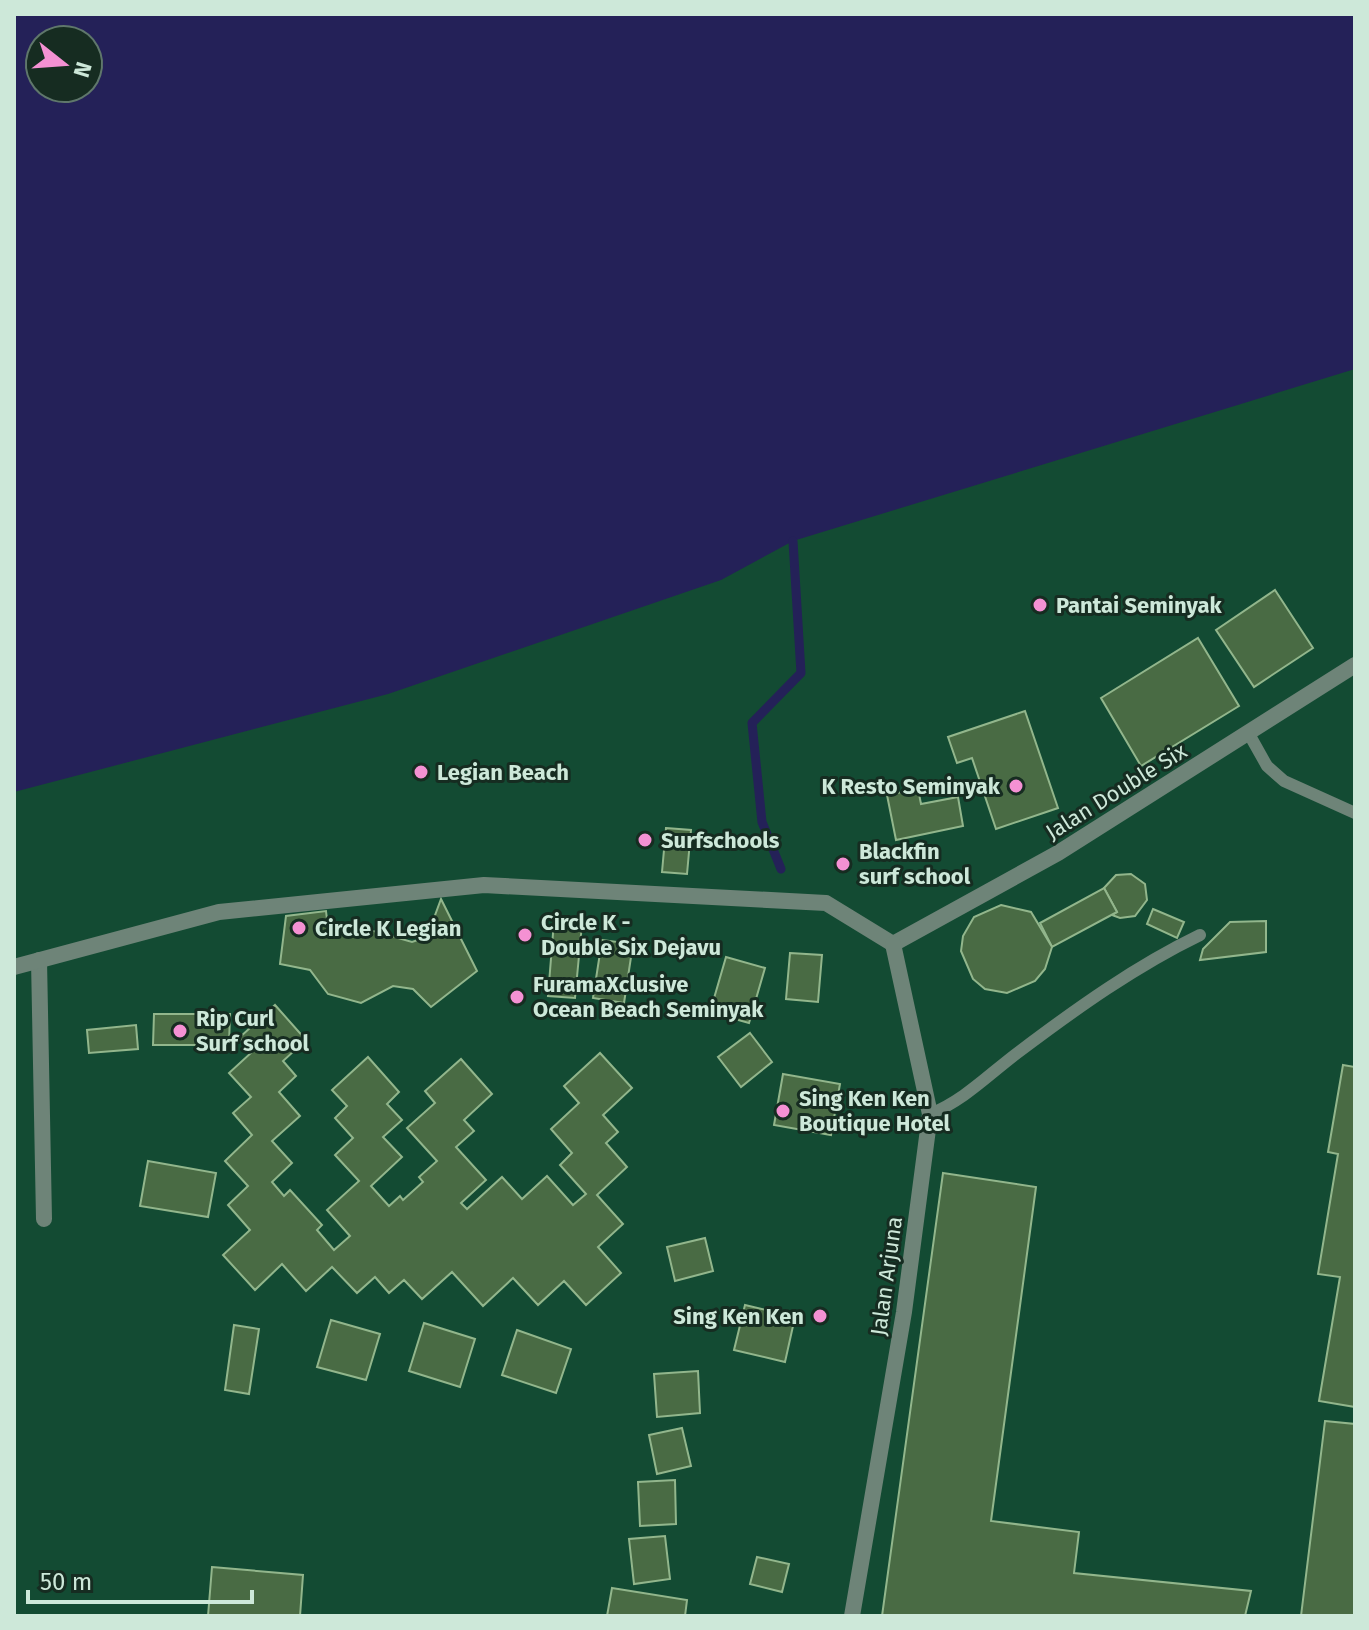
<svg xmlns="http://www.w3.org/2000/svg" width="1369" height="1630" viewBox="0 0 1369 1630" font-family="'Fira Sans',sans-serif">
<rect width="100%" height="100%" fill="#134b33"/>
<!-- water -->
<path fill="#242158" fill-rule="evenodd" d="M 14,14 L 1355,14 L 1355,369 L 793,541 L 721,580 L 388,694 L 14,792 ZM 40,40 L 88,40 L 88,88 L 40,88 Z"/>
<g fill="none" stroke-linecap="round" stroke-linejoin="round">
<!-- stream -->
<polyline stroke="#242158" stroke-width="9" points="781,869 762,822 752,723 801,673 793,541"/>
</g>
<!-- building -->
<g fill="#496b44" stroke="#92b68c" stroke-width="2">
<polygon points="1275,590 1313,648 1254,687 1216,630"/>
<polygon points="1198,638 1239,706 1141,766 1101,698"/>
<polygon points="1025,711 1058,808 996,829 972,758 957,763 948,737"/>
<polygon points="918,789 921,804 958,797 963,826 896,840 887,795"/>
<polygon points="666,828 691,830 687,874 662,872"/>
<polygon points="1131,874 1145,884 1147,900 1135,916 1120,918 1112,915 1117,912 1104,888 1116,875"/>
<polygon points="1104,888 1117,912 1052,947 1040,923"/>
<polygon points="441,899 477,971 431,1007 413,989 393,986 361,1003 328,994 310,970 280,964 286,916 326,911 328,928 356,933 363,928 412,942 427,937"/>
<polygon points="1001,905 1031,912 1052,947 1045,969 1035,981 1007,993 985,989 973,979 961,951 963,936 974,917"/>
<polygon points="1153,909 1184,922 1177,938 1147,924"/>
<polygon points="554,921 582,924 575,998 548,996"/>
<polygon points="1266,921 1266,952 1200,960 1203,949 1230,922"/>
<polygon points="602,940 633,944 624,1003 593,998"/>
<polygon points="790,953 822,955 818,1002 786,999"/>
<polygon points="726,957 765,968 749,1023 710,1012"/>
<polygon points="275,1005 306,1040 283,1061 296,1076 279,1092 300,1116 272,1141 292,1163 272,1182 284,1196 290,1190 322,1225 317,1230 334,1250 350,1236 327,1210 359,1181 335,1155 353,1138 335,1118 347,1106 332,1090 368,1057 399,1092 387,1104 402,1120 383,1137 402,1157 371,1186 389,1206 400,1196 403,1200 423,1182 419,1177 437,1161 407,1128 435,1103 425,1091 461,1059 492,1094 464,1120 474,1131 456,1147 486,1180 461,1203 467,1209 502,1177 522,1199 547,1176 573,1205 586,1194 560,1165 572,1153 551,1129 579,1103 564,1086 600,1053 632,1088 603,1115 618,1132 606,1143 627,1167 597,1195 623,1224 598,1247 621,1273 586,1305 564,1281 538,1305 513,1278 483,1306 452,1272 422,1299 404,1280 389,1293 375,1277 357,1293 332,1267 306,1291 282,1264 255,1290 223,1255 250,1230 228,1205 248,1186 225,1161 252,1135 233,1113 251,1097 229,1073 252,1052 239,1038"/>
<polygon points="154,1014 230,1014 229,1045 153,1045"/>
<polygon points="136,1025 138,1049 89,1053 87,1030"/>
<polygon points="750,1033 772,1062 741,1087 718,1057"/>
<polygon points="1343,1065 1355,1067 1355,1407 1319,1401 1340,1277 1318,1274 1338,1154 1328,1152"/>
<polygon points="783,1074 840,1084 831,1135 774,1125"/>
<polygon points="148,1161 216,1173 208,1217 140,1206"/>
<polygon points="943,1173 1036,1187 991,1521 1079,1532 1074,1573 1251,1591 1245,1616 882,1616"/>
<polygon points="705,1238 713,1271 675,1281 667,1247"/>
<polygon points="745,1305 795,1317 785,1362 734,1350"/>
<polygon points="331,1320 380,1334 366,1380 317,1367"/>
<polygon points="424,1323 475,1339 460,1387 409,1371"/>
<polygon points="234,1325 259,1329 249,1394 225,1390"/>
<polygon points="517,1330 571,1349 556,1393 502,1375"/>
<polygon points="698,1371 700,1413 657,1417 654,1374"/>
<polygon points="1325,1421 1355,1424 1355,1616 1301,1616"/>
<polygon points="682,1428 691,1466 657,1474 649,1435"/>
<polygon points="675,1480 676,1524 640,1526 638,1482"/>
<polygon points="665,1536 670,1579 634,1584 629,1539"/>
<polygon points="757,1557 789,1564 782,1592 750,1584"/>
<polygon points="212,1567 303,1575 300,1616 208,1616"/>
<polygon points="612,1588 687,1600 685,1616 607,1616"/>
</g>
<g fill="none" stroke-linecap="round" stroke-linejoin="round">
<!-- service -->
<g stroke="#6e8478" stroke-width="12">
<polyline points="1249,734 1267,766 1284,781 1355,813"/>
<path d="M 930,1114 C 965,1100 990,1073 1020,1051 C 1077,1008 1136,966 1200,935"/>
</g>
<!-- minor -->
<g stroke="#6e8478" stroke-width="16">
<polyline points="893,944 1058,853 1355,665"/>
<polyline points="39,960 44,1219"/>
<polyline points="14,967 219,912 484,885 826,903 893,944"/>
<polyline points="852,1616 904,1312 930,1114 893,944"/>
</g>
</g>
<!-- markers -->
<g fill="#f491d3" stroke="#162c21" stroke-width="3">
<circle cx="1040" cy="605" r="8"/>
<circle cx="421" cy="772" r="8"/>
<circle cx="1016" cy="786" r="8"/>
<circle cx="645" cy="840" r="8"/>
<circle cx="843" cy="864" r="8"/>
<circle cx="299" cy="928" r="8"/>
<circle cx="525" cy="935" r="8"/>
<circle cx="517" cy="997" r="8"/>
<circle cx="180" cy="1031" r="8"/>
<circle cx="783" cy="1111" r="8"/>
<circle cx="820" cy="1316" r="8"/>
</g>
<g text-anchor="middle" stroke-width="6" stroke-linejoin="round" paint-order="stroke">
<!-- poi labels -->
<g font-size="22" font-weight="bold" fill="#cde8d9" stroke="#162c21" text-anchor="start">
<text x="1056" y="613">Pantai Seminyak</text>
<text x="437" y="780">Legian Beach</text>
<text x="1000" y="794" text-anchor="end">K Resto Seminyak</text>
<text x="661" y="848">Surfschools</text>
<text x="859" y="859">Blackfin<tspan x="859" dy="25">surf school</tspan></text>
<text x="541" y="930">Circle K -<tspan x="541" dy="25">Double Six Dejavu</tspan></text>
<text x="315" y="936">Circle K Legian</text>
<text x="533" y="992">FuramaXclusive<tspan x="533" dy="25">Ocean Beach Seminyak</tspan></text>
<text x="196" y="1026">Rip Curl<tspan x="196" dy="25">Surf school</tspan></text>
<text x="799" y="1106">Sing Ken Ken<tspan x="799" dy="25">Boutique Hotel</tspan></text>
<text x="804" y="1324" text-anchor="end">Sing Ken Ken</text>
</g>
<!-- street labels -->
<g font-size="22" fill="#cde8d9" stroke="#162c21">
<text transform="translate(1116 791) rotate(-32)" y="8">Jalan Double Six</text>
<text transform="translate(886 1276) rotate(-82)" y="8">Jalan Arjuna</text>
</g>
</g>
<!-- border -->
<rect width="1369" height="1630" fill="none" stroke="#cde8d9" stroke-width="32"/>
<!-- north arrow -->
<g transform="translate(64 64) rotate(107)"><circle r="38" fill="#162c21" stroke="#5f776b" stroke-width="2"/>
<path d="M0-6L14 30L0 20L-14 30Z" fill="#f491d3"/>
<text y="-12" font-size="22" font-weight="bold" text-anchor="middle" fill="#cde8d9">N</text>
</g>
<!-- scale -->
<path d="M28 1590v12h224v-12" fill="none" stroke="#cde8d9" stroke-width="4"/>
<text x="40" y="1590" font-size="24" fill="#cde8d9" stroke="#162c21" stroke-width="6" paint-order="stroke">50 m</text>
</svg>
